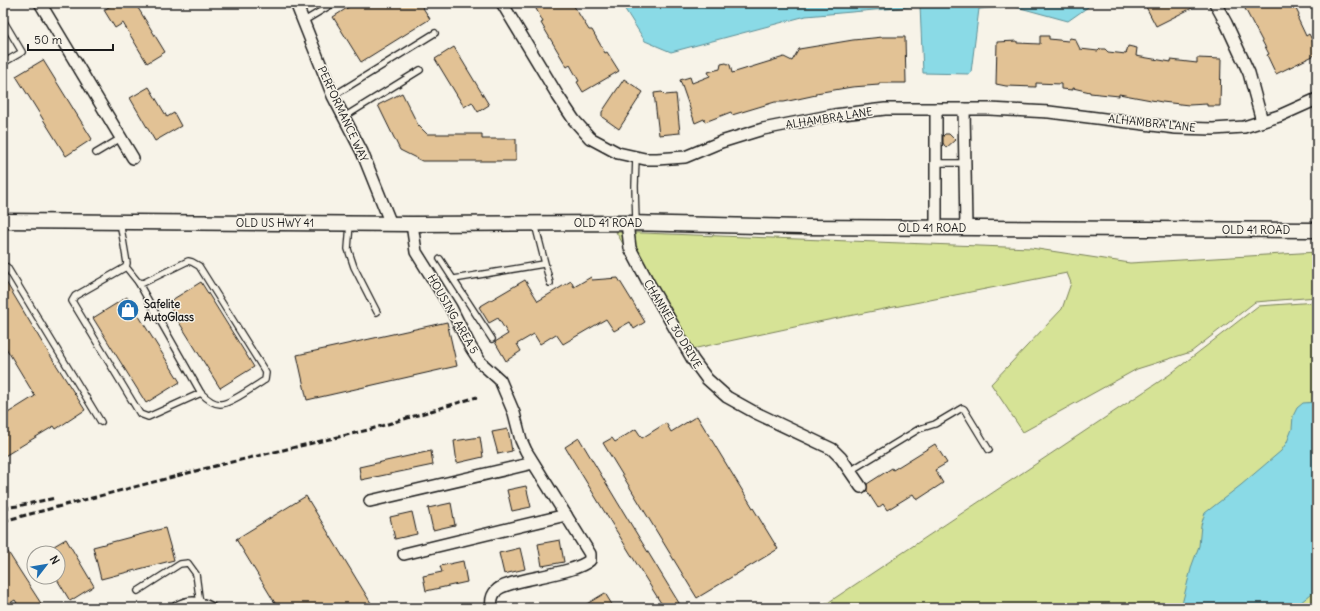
<svg xmlns="http://www.w3.org/2000/svg" width="1320" height="611" viewBox="0 0 1320 611" font-family="Delius,sans-serif">
<rect width="100%" height="100%" fill="#f7f3e8"/>
<filter id="ink" filterUnits="userSpaceOnUse"><feTurbulence type="fractalNoise" baseFrequency=".025" numOctaves="2"/><feDisplacementMap in="SourceGraphic" scale="8" xChannelSelector="R" yChannelSelector="G"/><feConvolveMatrix kernelMatrix="1 2 1 2 8 2 1 2 1" color-interpolation-filters="sRGB"/></filter>
<g filter="url(#ink)">
<!-- green -->
<g fill="#d6e396" stroke="#798059">
<polygon points="616,232 1031,248 1130,263 1317,252 1317,297 1255,302 1191,352 1137,369 1023,432 991,384 1062,309 1071,283 1067,273 818,322 692,349 666,316"/>
<polygon points="1317,302 1317,608 820,608 1169,375 1258,306"/>
</g>
<!-- water -->
<g fill="#8adae6" stroke="#5e8e95">
<polygon points="621,3 1088,3 1088,7 1068,21 1013,6 979,9 971,72 969,74 923,73 920,6 806,16 671,52 645,41"/>
<polygon points="1317,402 1317,589 1294,608 1181,608 1192,565 1199,546 1201,525 1205,513 1241,485 1281,451 1287,442 1292,429 1293,416 1297,408 1303,403"/>
</g>
<!-- building -->
<g fill="#e2c295" stroke="#1c1c1c">
<polygon points="115,3 135,3 165,52 147,63 123,23 115,28 104,10"/>
<polygon points="355,3 420,3 430,19 361,62 333,17"/>
<polygon points="533,3 572,3 589,30 592,30 605,53 607,52 619,71 583,92 577,82 579,81 570,65 567,67 541,23 543,22"/>
<polygon points="1144,3 1202,3 1156,26"/>
<polygon points="1242,3 1293,3 1299,15 1298,19 1306,36 1309,34 1317,49 1317,54 1276,74 1267,55 1269,54"/>
<polygon points="1040,36 1049,36 1049,39 1068,41 1070,38 1075,39 1080,49 1098,51 1100,49 1105,49 1108,52 1126,54 1128,46 1137,48 1136,56 1171,62 1171,60 1197,63 1197,58 1221,59 1220,106 1207,106 1207,104 1189,105 1162,102 1119,94 1119,96 1090,93 1090,92 1073,88 1073,90 1061,89 1061,84 1036,83 1036,87 1006,86 996,84 997,42 1017,41 1017,43 1040,44"/>
<polygon points="883,37 905,37 906,83 879,83 879,85 852,87 816,93 816,95 784,102 775,102 732,115 731,112 705,122 704,119 695,123 680,80 690,77 692,83 710,76 708,72 720,69 721,64 726,63 730,65 732,73 784,57 792,61 799,49 853,40"/>
<polygon points="454,47 489,105 478,112 472,102 464,107 435,59"/>
<polygon points="43,60 92,139 66,156 16,76"/>
<polygon points="624,79 643,92 619,129 602,117 602,112"/>
<polygon points="149,87 167,117 174,113 181,126 155,141 130,98"/>
<polygon points="662,92 665,95 676,94 680,133 659,135 654,93"/>
<polygon points="402,93 418,125 427,134 482,134 482,139 516,139 516,161 422,161 400,150 378,105"/>
<polygon points="945,134 949,134 955,140 946,148 943,143 943,136"/>
<polygon points="3,277 43,344 85,410 56,429 54,426 3,457 3,416 35,396 3,343"/>
<polygon points="591,277 592,280 618,278 645,322 634,329 630,322 614,331 606,319 563,344 556,334 540,344 534,334 517,344 521,351 506,361 495,342 508,334 498,318 489,323 479,307 525,280 538,301 571,281 574,287"/>
<polygon points="201,282 254,367 220,388 167,303"/>
<polygon points="127,297 180,382 146,403 93,318"/>
<polygon points="447,322 457,366 307,400 297,355"/>
<polygon points="697,416 778,549 697,598 603,443 612,438 615,442 636,429 642,438 666,423 671,432"/>
<polygon points="508,429 512,451 498,454 492,432"/>
<polygon points="480,437 483,457 457,463 454,441"/>
<polygon points="579,438 618,503 682,608 664,608 604,511 565,447"/>
<polygon points="935,444 947,463 935,470 943,483 917,500 913,494 887,510 883,504 878,508 867,491 867,484 892,468 893,470"/>
<polygon points="431,451 433,465 361,480 359,467"/>
<polygon points="526,486 531,507 512,511 507,490"/>
<polygon points="306,496 374,608 278,608 236,539"/>
<polygon points="451,503 455,525 433,530 428,508"/>
<polygon points="412,512 417,534 395,539 390,517"/>
<polygon points="165,528 174,560 101,579 93,547"/>
<polygon points="66,539 94,586 70,601 58,581 58,553 42,553"/>
<polygon points="560,540 564,562 542,566 538,544"/>
<polygon points="3,544 20,571 44,608 20,608 15,600 3,607"/>
<polygon points="520,548 525,569 504,574 499,553"/>
<polygon points="463,561 467,582 426,591 423,576 442,572 440,566"/>
<polygon points="605,593 614,608 580,608"/>
</g>
<g fill="none" stroke-linecap="round" stroke-linejoin="round">
<!-- service casing -->
<g stroke="#1c1c1c" stroke-width="8">
<g id="service">
<polyline points="3,20 22,52 3,63"/>
<polyline points="304,21 334,3"/>
<polyline points="333,96 435,33"/>
<polyline points="344,117 420,70"/>
<polyline points="96,153 121,138"/>
<polyline points="636,157 635,186 636,223"/>
<polyline points="936,163 965,163"/>
<path d="M 120,222 L 127,263 L 126,267 L 75,296 L 72,301 L 140,414 L 148,417 L 201,393 C 206,398 213,404 220,404 C 229,405 256,385 265,380 L 266,373 L 199,266 L 192,262 L 188,261 L 143,283 L 138,282 L 126,267"/>
<polyline points="350,224 348,249 354,267 377,312"/>
<polyline points="535,224 550,283"/>
<polyline points="440,259 492,339"/>
<polyline points="3,265 7,267 101,422"/>
<polyline points="454,279 544,264"/>
<polyline points="138,282 201,393"/>
<polyline points="850,471 919,429 935,424 962,408 964,409 989,450"/>
<polyline points="138,591 180,564 188,563 196,574 200,604"/>
</g>
</g>
<!-- minor casing -->
<g stroke="#1c1c1c" stroke-width="14">
<g id="minor">
<polyline points="40,3 133,158"/>
<polyline points="296,3 333,96 362,152 391,224"/>
<polyline points="502,3 558,96 574,120 590,138 618,153 645,159 657,159 685,157 721,142 763,129 834,115 885,109 989,109 1049,112 1176,128 1213,129 1244,127 1279,116 1317,99"/>
<polyline points="1215,3 1226,23 1249,73 1262,121"/>
<polyline points="936,109 936,228"/>
<polyline points="964,109 966,228"/>
<polyline points="627,223 630,248 648,282 693,360 707,379 727,397 754,412 832,449 841,458 861,487"/>
<path d="M 412,224 L 416,252 L 451,308 L 470,346 L 481,363 L 500,380 L 514,413 L 521,440 L 526,451 L 590,554 L 590,560 C 577,572 532,577 513,583 C 507,585 500,586 496,591 C 492,595 491,602 492,608"/>
<polyline points="370,501 533,463"/>
<polyline points="404,554 566,515"/>
<path d="M 177,608 C 188,601 199,602 210,608"/>
</g>
</g>
<!-- tertiary casing -->
<g stroke="#1c1c1c" stroke-width="17">
<polyline id="tertiary" points="3,221 412,224 627,223 801,227 1317,230"/>
</g>
<!-- service -->
<use href="#service" stroke="#f7f3e8" stroke-width="5.5"/>
<!-- minor -->
<use href="#minor" stroke="#f7f3e8" stroke-width="11"/>
<!-- tertiary -->
<use href="#tertiary" stroke="#f7f3e8" stroke-width="14"/>
<!-- rail -->
<g stroke="#1c1c1c" stroke-width="3" stroke-dasharray="6 3" stroke-linecap="butt">
<polyline points="3,508 18,506 55,498"/>
<polyline points="3,521 219,465 368,430 477,397"/>
</g>
</g>
</g>
<!-- icons -->
<defs>
<g id="shop-disc" transform="scale(1.15)"><circle r="9.5" fill="#1f6fb2" stroke="#f7f3e8"/><path d="M-5-2.5h2.3a2.7 3.5 0 0 1 5.4 0H5L5.5 6h-11ZM-1.5-2.5h3a1.5 2.3 0 0 0-3 0Z" fill="#fff"/></g>
</defs>
<g fill-rule="evenodd">
<use href="#shop-disc" x="128" y="310"/>
</g>
<g text-anchor="middle" stroke-width="3" stroke-linejoin="round" paint-order="stroke">
<!-- street labels -->
<g font-size="11" fill="#1c1c1c" stroke="#f7f3e8">
<text transform="translate(343 114) rotate(65)" y="4">PERFORMANCE WAY</text>
<text transform="translate(829 118) rotate(-9)" y="4">ALHAMBRA LANE</text>
<text transform="translate(1152 123) rotate(6)" y="4">ALHAMBRA LANE</text>
<text x="275" y="227">OLD US HWY 41</text>
<text x="608" y="227">OLD 41 ROAD</text>
<text x="932" y="232">OLD 41 ROAD</text>
<text x="1256" y="234">OLD 41 ROAD</text>
<text transform="translate(453 314) rotate(60)" y="4">HOUSING AREA 5</text>
<text transform="translate(673 324) rotate(59)" y="4">CHANNEL 30 DRIVE</text>
</g>
<!-- poi labels -->
<g font-size="11" font-weight="bold" fill="#1c1c1c" stroke="#f7f3e8" text-anchor="start">
<text x="144" y="308">Safelite<tspan x="144" dy="13">AutoGlass</tspan></text>
</g>
</g>
<!-- margin -->
<rect width="1320" height="611" fill="none" stroke="#f7f3e8" stroke-width="16"/>
<rect x="8" y="8" width="1304" height="595" fill="none" stroke="#1c1c1c" stroke-width="1.5" filter="url(#ink)"/>
<!-- north arrow -->
<g transform="translate(46 565) rotate(59)"><circle r="19" fill="#f7f3e8" stroke="#9f9d96"/>
<path d="M0-3L7 15L0 10L-7 15Z" fill="#1f6fb2"/>
<text y="-6" font-size="11" font-weight="bold" text-anchor="middle" fill="#1c1c1c">N</text>
</g>
<!-- scale -->
<path d="M28 44v6h85v-6" fill="none" stroke="#1c1c1c" stroke-width="2"/>
<text x="34" y="44" font-size="12" fill="#1c1c1c" stroke="#f7f3e8" stroke-width="3" paint-order="stroke">50 m</text>
</svg>
